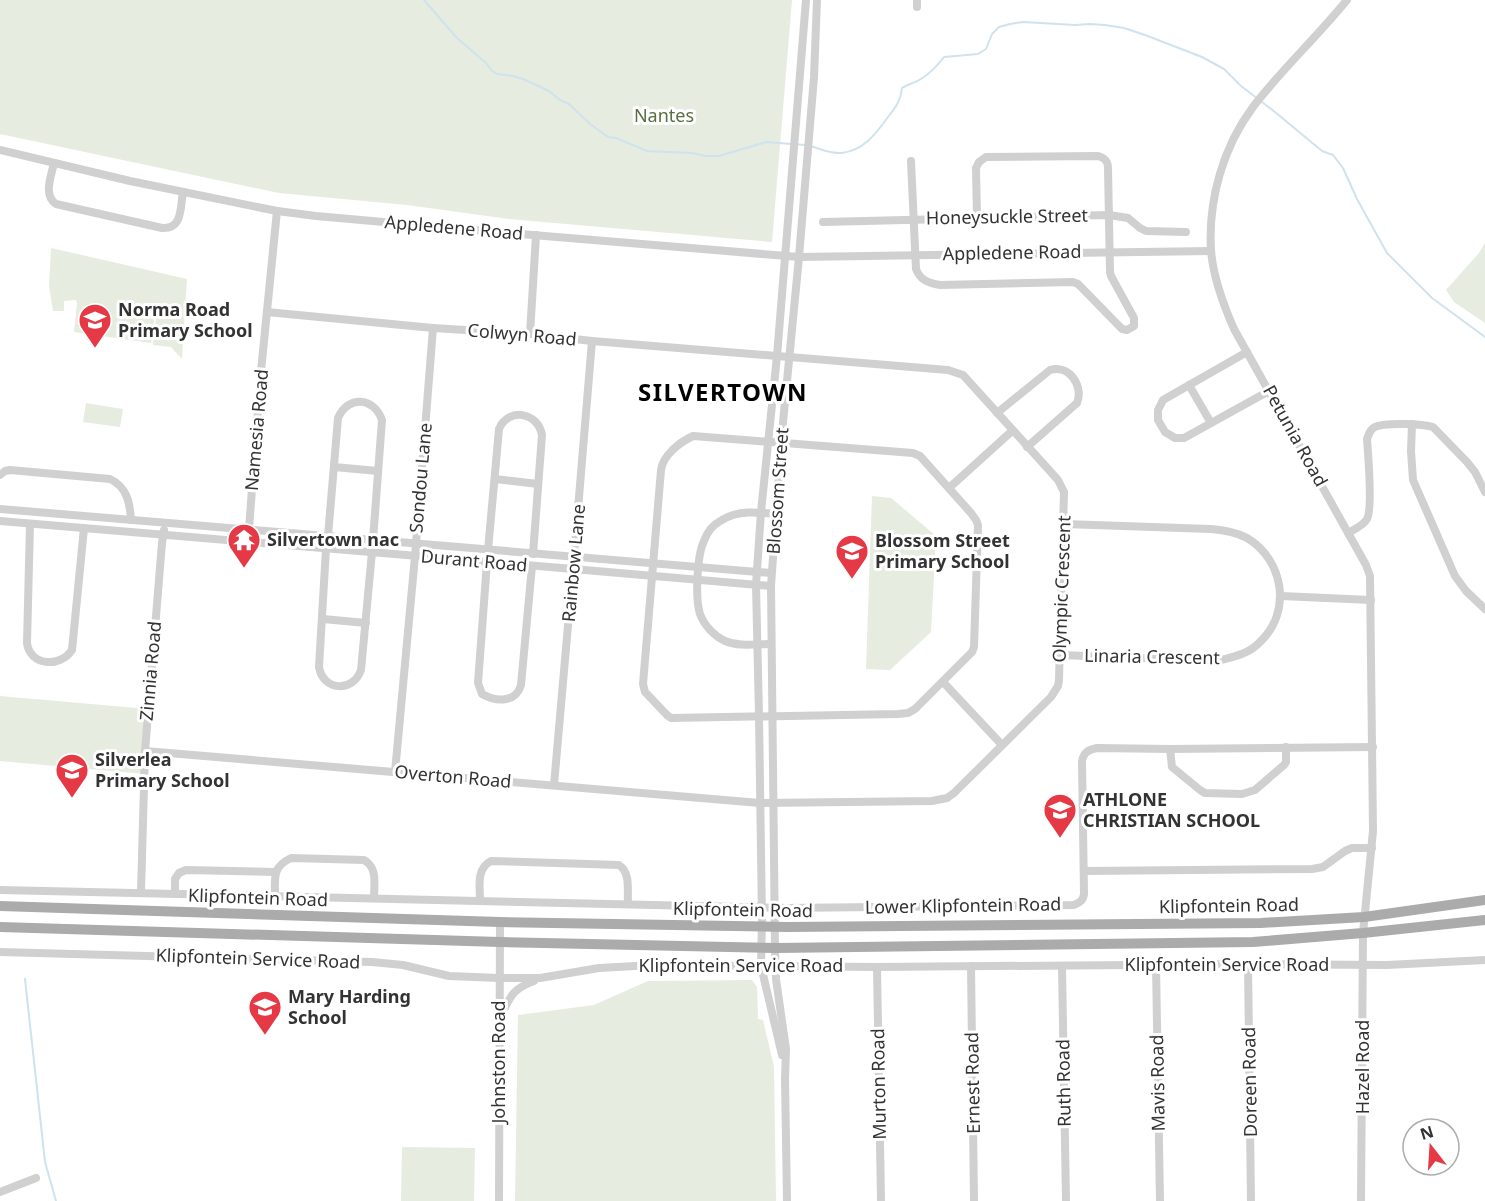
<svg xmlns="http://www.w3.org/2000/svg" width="1485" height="1201" viewBox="0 0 1485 1201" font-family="'Noto Sans',sans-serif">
<rect width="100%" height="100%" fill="#fff"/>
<!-- green -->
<g fill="#e6ecdf">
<polygon points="0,0 792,0 772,242 509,219 407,205 279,193 0,134"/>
<polygon points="1485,243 1485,323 1454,302 1446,290 1479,253"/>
<polygon points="51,248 187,279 182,358 181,358 171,347 153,345 157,309 175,311 176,309 156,307 151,343 74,332 77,303 76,300 64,301 64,311 53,311 49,286"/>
<polygon points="86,403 123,409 120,427 83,422"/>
<polygon points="872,496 891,498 936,536 931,632 890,670 866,669"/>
<polygon points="0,696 148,709 145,774 0,761"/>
<polygon points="752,980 757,987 758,1019 763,1020 774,1067 776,1201 515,1201 518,1015 594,1005 648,981"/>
<polygon points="402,1147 475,1148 474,1201 401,1201"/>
</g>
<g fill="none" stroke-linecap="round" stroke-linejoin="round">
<!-- stream -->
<g stroke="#cfe2ee" stroke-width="2">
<polyline points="424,0 457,38 486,63 492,71 497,74 513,76 523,79 549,91 560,100 569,104 590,124 608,137 616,138 647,151 692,153 705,156 719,156 766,142 805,145"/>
<path d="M 810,146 C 821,149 831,154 842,153 C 865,150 876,133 888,117 C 896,107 901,100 902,88 C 908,84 915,83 921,79 C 929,74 938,65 944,57 L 978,54 L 986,49 L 992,34 L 999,27 L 1010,24 L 1023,22 L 1075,25 L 1090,24 L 1105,25 L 1124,28 L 1145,35 L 1202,57 L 1224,69 L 1241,86 L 1275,112 L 1322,151 L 1333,155 L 1343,168 L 1357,199 L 1387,253 L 1432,298 L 1485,337"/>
<polyline points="25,979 45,1162 56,1201"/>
</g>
<!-- minor -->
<g stroke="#d0d0d0" stroke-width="8">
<polyline points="917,0 917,7"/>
<path d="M 1347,0 C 1317,37 1282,69 1253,107 C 1223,147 1208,200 1211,250 C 1213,277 1223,304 1234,329 L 1366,565 L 1370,576 L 1373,831 L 1363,933 L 1361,1201"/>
<polyline points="0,150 130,181 277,211 316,216 508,233 799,257 1211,251"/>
<path d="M 911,161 L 916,269 C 920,280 928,283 940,285 L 1073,282 L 1078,284 L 1082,288 L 1122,329 L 1127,330 L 1134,326 L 1134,318 L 1111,276 L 1110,272 L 1108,168 C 1108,161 1105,158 1098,156 L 986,157 L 979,162 L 976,168 L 977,218"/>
<path d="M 54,163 C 51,177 43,195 56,204 L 162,228 C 183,229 180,208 183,192"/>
<polyline points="823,222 1109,215 1128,218 1140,228 1146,231 1186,232"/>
<polyline points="530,334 536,235"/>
<polyline points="1247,352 1163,400 1158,410 1158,420 1165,432 1175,438 1184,438 1269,391"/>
<polyline points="1189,385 1211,423"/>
<path d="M 997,413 L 1050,370 C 1069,364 1084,386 1077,403 L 1027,447"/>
<polyline points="1412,424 1411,451 1413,480 1455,576 1466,591 1485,609"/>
<path d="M 693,436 L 913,453 L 920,456 L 971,513 L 976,520 L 978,525 L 974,647 L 972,652 L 915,709 L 908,713 L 898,714 L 671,718 L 667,715 L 645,692 L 643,684 L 661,470 C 663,455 680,442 693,436 Z"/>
<polyline points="334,467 378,471"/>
<path d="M 0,475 L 5,471 L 10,470 L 110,479 C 127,487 130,503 131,520"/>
<polyline points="495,479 538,484"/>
<polyline points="949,488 1012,431"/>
<polyline points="0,509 771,573"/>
<polyline points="0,521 573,569 771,586"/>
<path d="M 30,524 L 27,643 C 30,666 60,668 72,650 L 84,528"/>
<path d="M 1348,533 C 1355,529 1364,525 1367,519 C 1373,508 1368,454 1367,439 C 1369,434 1370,429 1375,427 C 1384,422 1423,424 1433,427 L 1467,462 L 1475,472 L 1485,492"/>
<path d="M 328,536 L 338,418 C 348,395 374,397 382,420 L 373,540"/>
<polyline points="248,542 261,371 277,211"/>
<path d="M 326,549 L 319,667 C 323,691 353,693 361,670 L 372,552"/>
<path d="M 488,550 L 499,429 C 508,407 538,412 542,435 L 533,554"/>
<path d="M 487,562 L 478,683 L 482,694 C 496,702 516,703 521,685 L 532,566"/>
<polyline points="1281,596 1371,600"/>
<polyline points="323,619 366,623"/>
<path d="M 770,644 C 755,644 739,647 725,641 C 714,636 704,625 700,614 C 695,599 697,555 704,541 C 707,532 714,524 722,520 C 738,510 757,512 776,514"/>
<path d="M 1060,655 L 1218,661 C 1233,657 1249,654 1260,642 C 1292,612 1284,560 1247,538 C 1236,532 1224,530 1211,529 L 1064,524"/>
<polyline points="943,682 1002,745"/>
<polyline points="1170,749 1172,767 1200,790 1205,793 1242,794 1255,790 1284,765 1286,762 1286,747"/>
<polyline points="145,751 760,803 932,801 947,798 954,793 1051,697 1058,686 1059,680 1064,492 1058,480 963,375 948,370 592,341 530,334 433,328 267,312"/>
<polyline points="395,772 415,556 433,328"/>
<polyline points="554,785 574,557 592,341"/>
<polyline points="1084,871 1312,869 1323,867 1345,851 1352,848 1372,848"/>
<path d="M 0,890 L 785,908 L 1074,905 C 1080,902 1083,901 1084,894 L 1082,761 C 1084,752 1088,750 1097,748 L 1170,749 L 1373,747"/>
<polyline points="141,892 145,751 162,543 164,530"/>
<polyline points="175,894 175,879 179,873 186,870 275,872"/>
<path d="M 275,896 C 275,878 272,867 291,858 L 364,860 C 378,868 374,884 374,898"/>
<path d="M 480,901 C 480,886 476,869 491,861 L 619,865 C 631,873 627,890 628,904"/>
<polyline points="0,952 372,962 403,965 449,976 499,978 540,978 599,968 654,965 877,967 1248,964 1387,965 1485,960"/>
<polyline points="1248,964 1251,1201"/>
<polyline points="1156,965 1160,1201"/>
<polyline points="971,966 974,1201"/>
<polyline points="1062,966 1066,1201"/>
<polyline points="877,967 881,1201"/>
<path d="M 500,1018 C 510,997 512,989 534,981"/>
<polyline points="782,1055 761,966 762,920 759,716 756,585 761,512 777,356 806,0"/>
<polyline points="0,1192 36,1178"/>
<polyline points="499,1201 500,922"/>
<polyline points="787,1201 785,1079 786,1049 776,979 775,948 771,586 781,443 799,257 814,77 817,0"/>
</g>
<!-- major -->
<g stroke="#ababab" stroke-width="10">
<polyline points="0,906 500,922 787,927 1261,923 1364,917 1485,900"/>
<polyline points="0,927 500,942 775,948 1253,942 1363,933 1485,920"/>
</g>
</g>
<!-- icons -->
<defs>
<g id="school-pin" transform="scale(1.725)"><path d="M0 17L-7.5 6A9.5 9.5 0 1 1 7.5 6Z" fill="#e63946" stroke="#fff"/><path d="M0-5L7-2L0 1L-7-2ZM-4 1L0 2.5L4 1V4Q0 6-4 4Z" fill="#fff"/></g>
<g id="temple-pin" transform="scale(1.725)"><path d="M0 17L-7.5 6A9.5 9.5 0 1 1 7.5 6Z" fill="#e63946" stroke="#fff"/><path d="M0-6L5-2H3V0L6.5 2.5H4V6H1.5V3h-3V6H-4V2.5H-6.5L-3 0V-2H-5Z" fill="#fff"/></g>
</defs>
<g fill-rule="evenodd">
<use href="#school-pin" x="95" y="320"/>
<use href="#temple-pin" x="244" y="540"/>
<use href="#school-pin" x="852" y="551"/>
<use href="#school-pin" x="72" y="770"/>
<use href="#school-pin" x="1060" y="810"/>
<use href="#school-pin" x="265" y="1007"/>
</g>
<g text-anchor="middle" stroke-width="6" stroke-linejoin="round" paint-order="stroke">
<!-- park labels -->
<g font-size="18" fill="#56703f" stroke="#fff">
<text x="664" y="122">Nantes</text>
</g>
<!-- street labels -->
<g font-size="18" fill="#333" stroke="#fff">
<text transform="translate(1007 217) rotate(-1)" y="6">Honeysuckle Street</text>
<text transform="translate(454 228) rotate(5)" y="6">Appledene Road</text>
<text transform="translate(1012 253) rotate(-1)" y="6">Appledene Road</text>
<text transform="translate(522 335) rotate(5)" y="6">Colwyn Road</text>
<text transform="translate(257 430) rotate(-85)" y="6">Namesia Road</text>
<text transform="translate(1295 436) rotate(61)" y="6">Petunia Road</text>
<text transform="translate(421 478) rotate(-85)" y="6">Sondou Lane</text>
<text transform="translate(778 491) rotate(-86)" y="6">Blossom Street</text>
<text transform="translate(474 561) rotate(5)" y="6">Durant Road</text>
<text transform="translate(574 563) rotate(-85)" y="6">Rainbow Lane</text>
<text transform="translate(1062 589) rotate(-88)" y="6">Olympic Crescent</text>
<text transform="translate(1152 657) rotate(1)" y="6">Linaria Crescent</text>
<text transform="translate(151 671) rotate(-85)" y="6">Zinnia Road</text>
<text transform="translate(453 777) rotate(5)" y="6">Overton Road</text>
<text transform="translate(258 898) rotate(2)" y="6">Klipfontein Road</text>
<text transform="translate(963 906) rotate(-1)" y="6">Lower Klipfontein Road</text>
<text transform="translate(1229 906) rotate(-1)" y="6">Klipfontein Road</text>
<text transform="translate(743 910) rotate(1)" y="6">Klipfontein Road</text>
<text transform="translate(258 959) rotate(2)" y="6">Klipfontein Service Road</text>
<text x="1227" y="971">Klipfontein Service Road</text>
<text x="741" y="972">Klipfontein Service Road</text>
<text transform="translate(499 1062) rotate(-90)" y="6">Johnston Road</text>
<text transform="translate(1363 1067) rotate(-90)" y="6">Hazel Road</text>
<text transform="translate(1250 1082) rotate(-91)" y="6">Doreen Road</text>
<text transform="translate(973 1083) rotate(-91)" y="6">Ernest Road</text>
<text transform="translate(1064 1083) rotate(-91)" y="6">Ruth Road</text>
<text transform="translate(1158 1083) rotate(-91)" y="6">Mavis Road</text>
<text transform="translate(879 1084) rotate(-91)" y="6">Murton Road</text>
</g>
<!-- poi labels -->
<g font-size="18" font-weight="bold" fill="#333" stroke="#fff" text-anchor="start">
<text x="118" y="316">Norma Road<tspan x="118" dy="21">Primary School</tspan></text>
<text x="267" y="546">Silvertown nac</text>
<text x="875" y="547">Blossom Street<tspan x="875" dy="21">Primary School</tspan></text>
<text x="95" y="766">Silverlea<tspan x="95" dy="21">Primary School</tspan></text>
<text x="1083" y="806">ATHLONE<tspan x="1083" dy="21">CHRISTIAN SCHOOL</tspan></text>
<text x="288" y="1003">Mary Harding<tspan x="288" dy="21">School</tspan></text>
</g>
<!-- district labels -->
<g font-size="24" font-weight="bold" letter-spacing="1.5" fill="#000" stroke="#fff">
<text x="723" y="401">SILVERTOWN</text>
</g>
</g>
<!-- north arrow -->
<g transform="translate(1431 1147) rotate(343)"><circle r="28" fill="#ffffff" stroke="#adadad" stroke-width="1.5"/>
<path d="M0-4.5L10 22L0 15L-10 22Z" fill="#e63946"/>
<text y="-9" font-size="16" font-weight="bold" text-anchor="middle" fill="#333333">N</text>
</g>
</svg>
